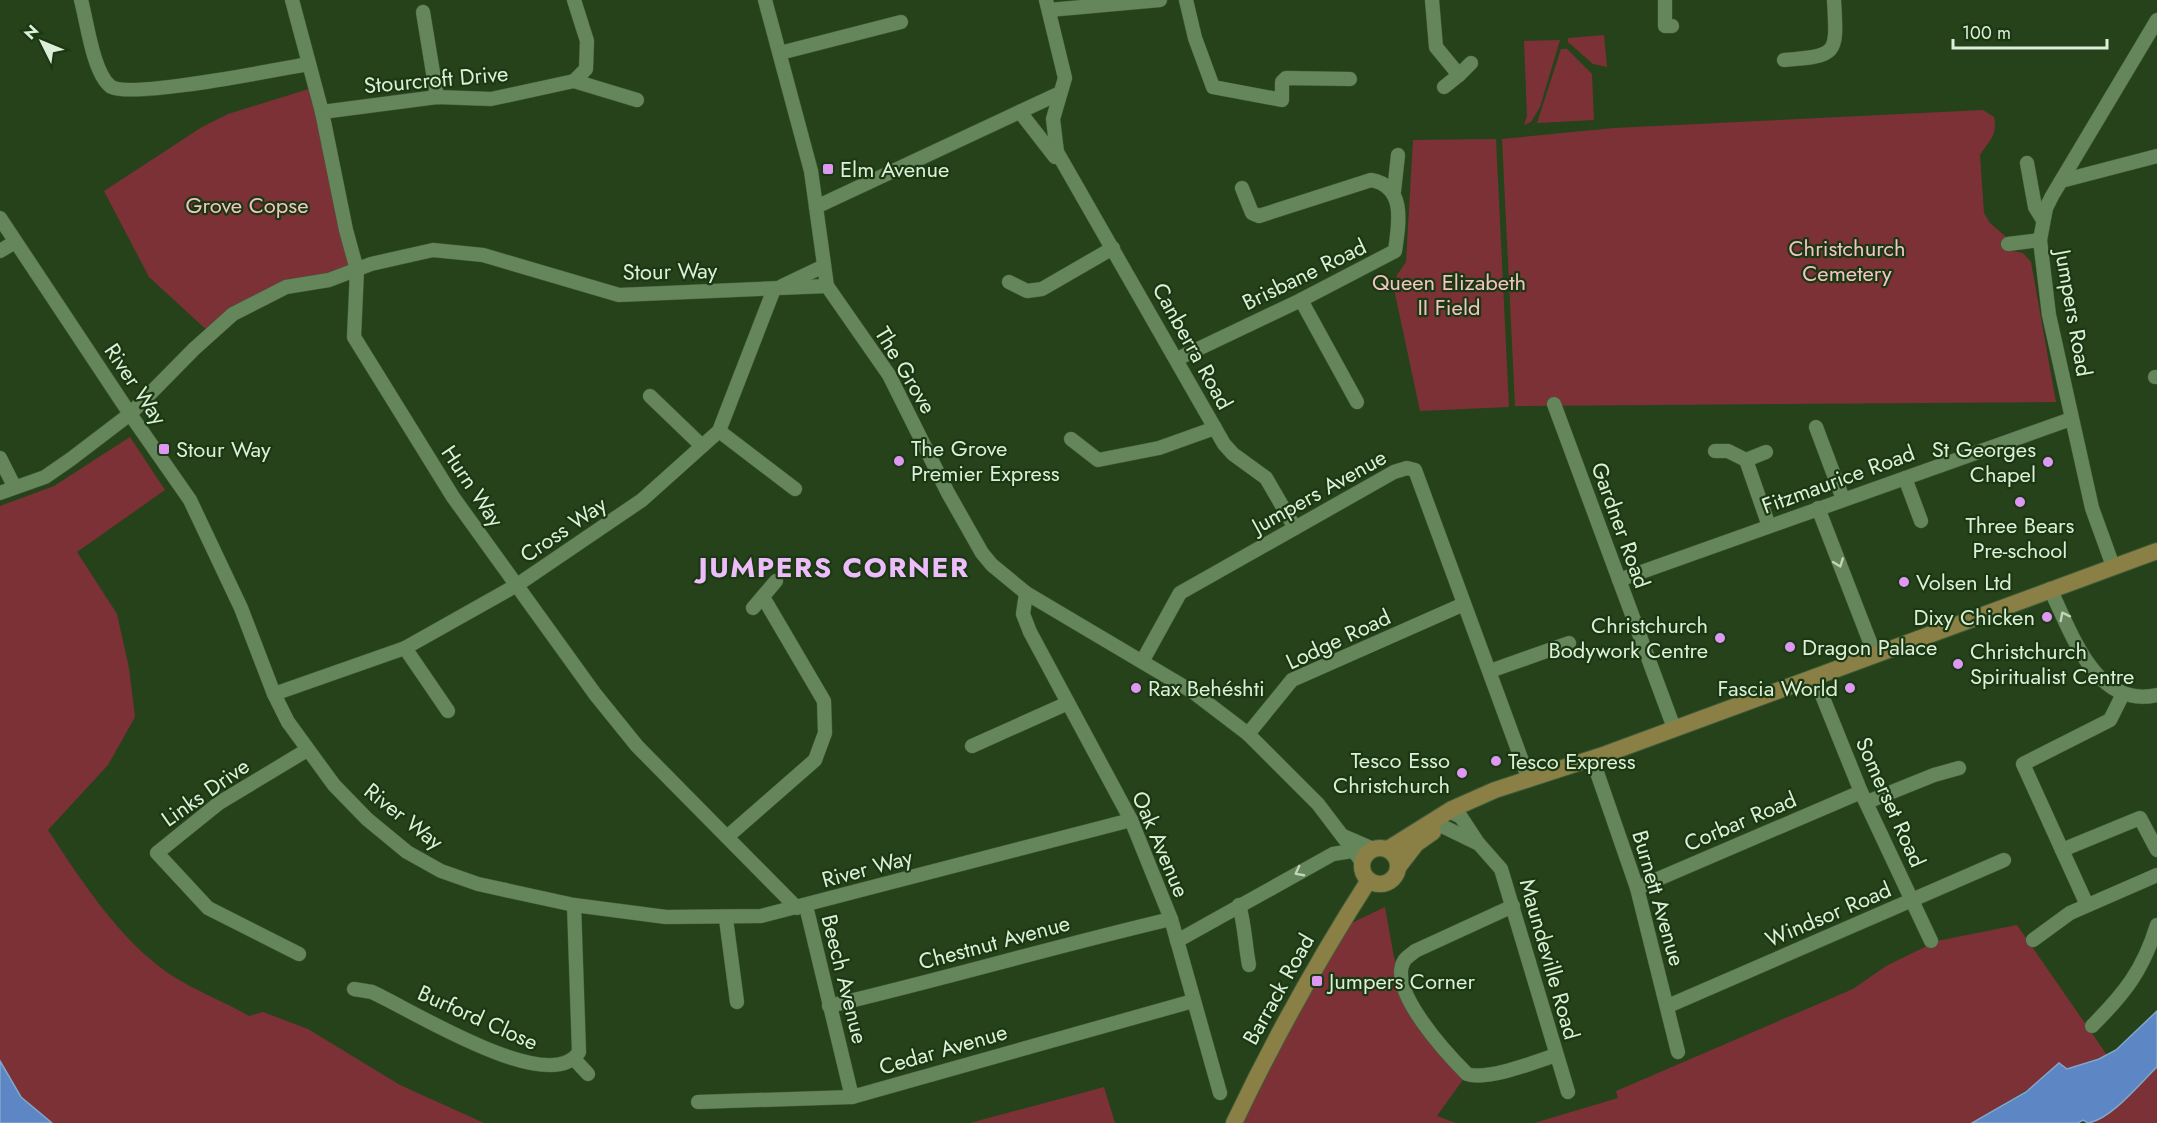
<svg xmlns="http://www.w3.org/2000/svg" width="2157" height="1123" viewBox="0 0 2157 1123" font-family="Jost,sans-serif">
<rect width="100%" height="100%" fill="#25421b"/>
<!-- green -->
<g fill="#7c3136">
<polygon points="1604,35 1607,67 1593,64 1568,42 1568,38"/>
<polygon points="1560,40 1540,107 1531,122 1524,125 1527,116 1524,41"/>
<polygon points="1561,49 1567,49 1592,74 1594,120 1537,123"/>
<polygon points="315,87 357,270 286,287 211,334 149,277 104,191 202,127 228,114"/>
<path d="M 1983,110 L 1994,117 C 1998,136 1989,140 1980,155 L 1984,213 L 1990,223 L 2005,236 L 2013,251 L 2023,253 L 2031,262 L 2056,402 L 1515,406 L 1502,139 L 1614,128 Z"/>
<polygon points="1496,139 1509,407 1420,411 1394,289 1397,275 1406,262 1413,140"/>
<path d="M 130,437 L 165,490 L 77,552 L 117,614 L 129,668 L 135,717 L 108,765 L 48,830 C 80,879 119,939 168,973 C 193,990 223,1001 249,1016 L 263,1012 L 308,1029 L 400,1085 L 484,1123 L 0,1123 L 0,506 L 54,486 Z"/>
<polygon points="1385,907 1394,957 1410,1001 1467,1074 1437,1116 1456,1123 1234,1123 1337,930"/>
<polygon points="2017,925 2107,1055 2067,1069 2038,1083 1972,1123 1534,1123 1618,1098 1616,1091 1853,989 1886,966 1937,941"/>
<polygon points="2157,1067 2157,1123 2088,1123 2114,1110"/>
<polygon points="1104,1087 1115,1123 970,1123"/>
</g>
<!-- water -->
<g fill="#5d86c5" stroke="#83a6cb" stroke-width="1.5">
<path d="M 2157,1011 L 2157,1067 C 2140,1083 2112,1119 2088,1123 L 2083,1120 L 2078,1123 L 1972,1123 L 2026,1092 L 2059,1063 L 2067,1069 L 2099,1059 L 2116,1050 Z"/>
<polygon points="0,1061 21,1097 52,1123 0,1123"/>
</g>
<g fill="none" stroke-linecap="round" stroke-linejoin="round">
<!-- minor casing -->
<g stroke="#425c3a" stroke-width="15">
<g id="minor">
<path d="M 81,0 C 87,22 93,72 110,86 C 127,100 279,69 309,64"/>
<polyline points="292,0 322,112 346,230 357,270 354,337 453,497 595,694 637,746 797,908"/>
<polyline points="765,0 811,171 827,286 889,375 948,493 982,553 992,565 1026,593 1193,692 1248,734 1318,804 1362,862"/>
<polyline points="1046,0 1065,78 1053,119 1057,152 1224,444 1233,454 1266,478 1295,528"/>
<polyline points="1186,0 1195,38 1213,87 1282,100 1282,82 1286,78 1350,79"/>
<polyline points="1432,0 1436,47 1459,75 1444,87"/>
<polyline points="1665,0 1665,26 1672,26"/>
<polyline points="1049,10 1160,0"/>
<polyline points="423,12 437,97"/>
<polyline points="780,53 901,22"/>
<path d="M 1784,60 C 1839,56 1837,54 1834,0"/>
<polyline points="1459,75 1471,63"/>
<polyline points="574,81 637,100"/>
<polyline points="322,112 437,97 491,99 574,81 586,69 587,41 574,0"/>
<polyline points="1020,112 1055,157"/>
<polyline points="2027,163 2035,207 2043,220"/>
<polyline points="2061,181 2157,156"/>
<polyline points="1394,191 1398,155"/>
<polyline points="816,207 1060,93"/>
<polyline points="0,218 130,414 190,500 241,608 274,694 288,722 334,785 367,819 407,852 441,871 478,884 574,905 666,917 761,916 1131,820"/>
<polyline points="2008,244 2040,240"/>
<polyline points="0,251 15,242"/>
<polyline points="1009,282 1027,291 1042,289 1113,248"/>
<polyline points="782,286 824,266"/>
<polyline points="1301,300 1357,402"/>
<path d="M 1177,359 L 1301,300 L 1395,251 C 1399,223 1406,186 1371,180 L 1259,216 L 1252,213 L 1242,188"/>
<polyline points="2155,377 2157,377"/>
<polyline points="650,396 702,446"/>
<polyline points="1554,404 1674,728"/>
<polyline points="1816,427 1843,499"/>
<polyline points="719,431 795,489"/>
<polyline points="1071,439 1098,460 1159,448 1215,428"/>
<polyline points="1715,451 1728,451 1746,460 1769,526"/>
<polyline points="0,458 14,486"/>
<polyline points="1746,460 1766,452"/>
<polyline points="1905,478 1921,521"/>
<polyline points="0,493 45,477 71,459 130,414 194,349 233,314 286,287 329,280 371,264 433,250 483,255 619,295 827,286"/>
<polyline points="1818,508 1875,655"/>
<polyline points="2113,566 2092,508 2049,315 2040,240 2046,208 2052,196 2157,20"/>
<polyline points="1619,580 2071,419"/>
<path d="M 2050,589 C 2072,633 2095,709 2157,695"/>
<polyline points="1026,593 1023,614 1030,632 1131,820 1171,919 1220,1093"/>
<polyline points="753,608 776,581"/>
<polyline points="405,648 448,711"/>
<polyline points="1143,660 1180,593 1394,472 1407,468 1415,470 1529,780"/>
<polyline points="1490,671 1569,643"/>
<polyline points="1815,678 1861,792 1931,941"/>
<polyline points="274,694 405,648 517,585 642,500 719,431 774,289"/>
<polyline points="1248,734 1292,680 1464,604"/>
<polyline points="972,746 1068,703"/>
<polyline points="1592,758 1637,888 1678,1052"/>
<polyline points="1867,802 1934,775 1959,768"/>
<polyline points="1449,811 1461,817 1478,843"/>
<polyline points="1442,826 1479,844 1501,869 1568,1092"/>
<polyline points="1343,836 1373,849"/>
<polyline points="727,837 815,760 825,733 824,701 763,597"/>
<polyline points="2062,850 2140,818 2157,850"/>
<polyline points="1637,888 1861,792"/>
<path d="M 1239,905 C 1245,926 1245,944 1249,965"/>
<polyline points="2087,905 2023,764 2110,720 2123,694"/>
<polyline points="806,906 852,1097"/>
<path d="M 1513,906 L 1415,951 C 1412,954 1406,957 1404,961 C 1387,990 1448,1055 1467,1074 C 1487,1081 1535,1062 1556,1055"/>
<polyline points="726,919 737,1002"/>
<polyline points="2033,940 2070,913 2157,875"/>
<polyline points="1177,941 1333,854 1352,851"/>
<polyline points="299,954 208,908 157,853 219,803 307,750"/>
<path d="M 354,989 L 372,992 C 410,1009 550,1098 579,1052 L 574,905"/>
<path d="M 829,1006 C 944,979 1056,946 1171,919"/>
<polyline points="1668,1006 2004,860"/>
<path d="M 2092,1026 C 2125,993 2143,970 2157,925"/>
<polyline points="574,1059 588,1074"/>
<polyline points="698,1102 852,1097 1193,1001"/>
</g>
</g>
<!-- major casing -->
<g stroke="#425c3a" stroke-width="18">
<g id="major">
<circle cx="1380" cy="866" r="18"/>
<polyline points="1388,849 1452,809 1495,790 1606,754 2157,551"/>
<polyline points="1399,866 1416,844 1433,832"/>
<path d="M 1234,1123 C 1274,1039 1319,958 1369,880"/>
</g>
</g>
<!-- minor -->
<use href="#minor" stroke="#65855b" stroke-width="14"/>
<!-- major -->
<use href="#major" stroke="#8a8046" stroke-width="16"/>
</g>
<!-- one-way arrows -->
<defs><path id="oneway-chevron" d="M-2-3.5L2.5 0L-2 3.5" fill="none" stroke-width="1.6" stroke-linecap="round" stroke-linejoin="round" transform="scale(1.5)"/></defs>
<g stroke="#bfd4b9">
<use href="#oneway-chevron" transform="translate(1839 563) rotate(69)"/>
<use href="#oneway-chevron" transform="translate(2064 616) rotate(-117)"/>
<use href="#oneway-chevron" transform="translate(1299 872) rotate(152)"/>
</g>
<!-- markers -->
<g fill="#de98f2" stroke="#1a3811" stroke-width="2">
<rect x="822" y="163" width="12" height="12" rx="3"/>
<rect x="158" y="443" width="12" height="12" rx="3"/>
<circle cx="899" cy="461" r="6"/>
<circle cx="2048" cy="462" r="6"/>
<circle cx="2020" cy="502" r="6"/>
<circle cx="1904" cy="582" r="6"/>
<circle cx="2047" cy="617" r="6"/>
<circle cx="1720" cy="638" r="6"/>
<circle cx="1790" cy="647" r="6"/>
<circle cx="1958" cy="664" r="6"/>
<circle cx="1136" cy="688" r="6"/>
<circle cx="1850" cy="688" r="6"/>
<circle cx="1496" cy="761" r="6"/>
<circle cx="1462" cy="773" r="6"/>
<rect x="1311" y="975" width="12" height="12" rx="3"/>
</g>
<g text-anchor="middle" stroke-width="4.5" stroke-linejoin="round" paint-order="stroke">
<!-- street labels -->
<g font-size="22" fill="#ddefd8" stroke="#1a3811">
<text transform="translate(436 79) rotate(-5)" y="8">Stourcroft Drive</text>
<text transform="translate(670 271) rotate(-1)" y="8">Stour Way</text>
<text transform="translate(1304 274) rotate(-26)" y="8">Brisbane Road</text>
<text transform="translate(2074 313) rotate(80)" y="8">Jumpers Road</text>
<text transform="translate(1193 346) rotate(61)" y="8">Canberra Road</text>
<text transform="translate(906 370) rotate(59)" y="8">The Grove</text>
<text transform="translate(136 384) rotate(56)" y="8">River Way</text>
<text transform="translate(1838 479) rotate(-20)" y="8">Fitzmaurice Road</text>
<text transform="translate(473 486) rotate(56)" y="8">Hurn Way</text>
<text transform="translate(1319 491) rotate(-29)" y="8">Jumpers Avenue</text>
<text transform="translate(1621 525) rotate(70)" y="8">Gardner Road</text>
<text transform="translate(563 529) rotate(-34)" y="8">Cross Way</text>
<text transform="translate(1338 639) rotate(-25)" y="8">Lodge Road</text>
<text transform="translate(205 792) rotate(-35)" y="8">Links Drive</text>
<text transform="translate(1891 802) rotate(66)" y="8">Somerset Road</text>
<text transform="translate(404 816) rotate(38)" y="8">River Way</text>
<text transform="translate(1740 821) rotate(-23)" y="8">Corbar Road</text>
<text transform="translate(1161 844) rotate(67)" y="8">Oak Avenue</text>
<text transform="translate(867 868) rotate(-15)" y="8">River Way</text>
<text transform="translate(1659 898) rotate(74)" y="8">Burnett Avenue</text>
<text transform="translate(1828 914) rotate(-23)" y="8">Windsor Road</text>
<text transform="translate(994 942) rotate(-15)" y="8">Chestnut Avenue</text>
<text transform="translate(1550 959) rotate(74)" y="8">Maundeville Road</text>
<text transform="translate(845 979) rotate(76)" y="8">Beech Avenue</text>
<text transform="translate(1278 989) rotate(-61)" y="8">Barrack Road</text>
<text transform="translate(478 1017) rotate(24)" y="8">Burford Close</text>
<text transform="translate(943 1049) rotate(-16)" y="8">Cedar Avenue</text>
</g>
<!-- poi labels -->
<g font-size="22" fill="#ddefd8" stroke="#1a3811" text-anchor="start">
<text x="840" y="177">Elm Avenue</text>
<text x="911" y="456">The Grove<tspan x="911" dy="25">Premier Express</tspan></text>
<text x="176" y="457">Stour Way</text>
<text x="2036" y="457" text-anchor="end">St Georges<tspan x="2036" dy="25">Chapel</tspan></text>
<text x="2020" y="533" text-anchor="middle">Three Bears<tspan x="2020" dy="25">Pre-school</tspan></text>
<text x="1916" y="590">Volsen Ltd</text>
<text x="2035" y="625" text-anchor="end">Dixy Chicken</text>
<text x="1708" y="633" text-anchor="end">Christchurch<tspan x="1708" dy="25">Bodywork Centre</tspan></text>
<text x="1802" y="655">Dragon Palace</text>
<text x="1970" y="659">Christchurch<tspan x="1970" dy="25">Spiritualist Centre</tspan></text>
<text x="1148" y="696">Rax Behéshti</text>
<text x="1838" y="696" text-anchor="end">Fascia World</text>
<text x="1450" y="768" text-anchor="end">Tesco Esso<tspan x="1450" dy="25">Christchurch</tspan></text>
<text x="1508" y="769">Tesco Express</text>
<text x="1329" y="989">Jumpers Corner</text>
</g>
<!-- park labels -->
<g font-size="22" fill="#f3c3c3" stroke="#1a3811">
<text x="247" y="213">Grove Copse</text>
<text x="1847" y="256">Christchurch<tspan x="1847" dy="25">Cemetery</tspan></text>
<text x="1449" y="290">Queen Elizabeth<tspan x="1449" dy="25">II Field</tspan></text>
</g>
<!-- district labels -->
<g font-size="28" font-weight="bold" letter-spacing="1.5" fill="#edbcfb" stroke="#1a3811">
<text x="834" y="577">JUMPERS CORNER</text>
</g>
</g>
<!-- north arrow -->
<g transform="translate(42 42) rotate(313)" stroke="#1a3811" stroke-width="4.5" paint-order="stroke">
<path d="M0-4.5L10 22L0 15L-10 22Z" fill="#ddefd8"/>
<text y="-9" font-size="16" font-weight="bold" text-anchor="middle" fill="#ddefd8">N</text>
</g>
<!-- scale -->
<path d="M1953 39v9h154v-9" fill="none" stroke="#ddefd8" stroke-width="3"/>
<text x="1962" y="39" font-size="18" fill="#ddefd8" stroke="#1a3811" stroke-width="4.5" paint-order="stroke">100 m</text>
</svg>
